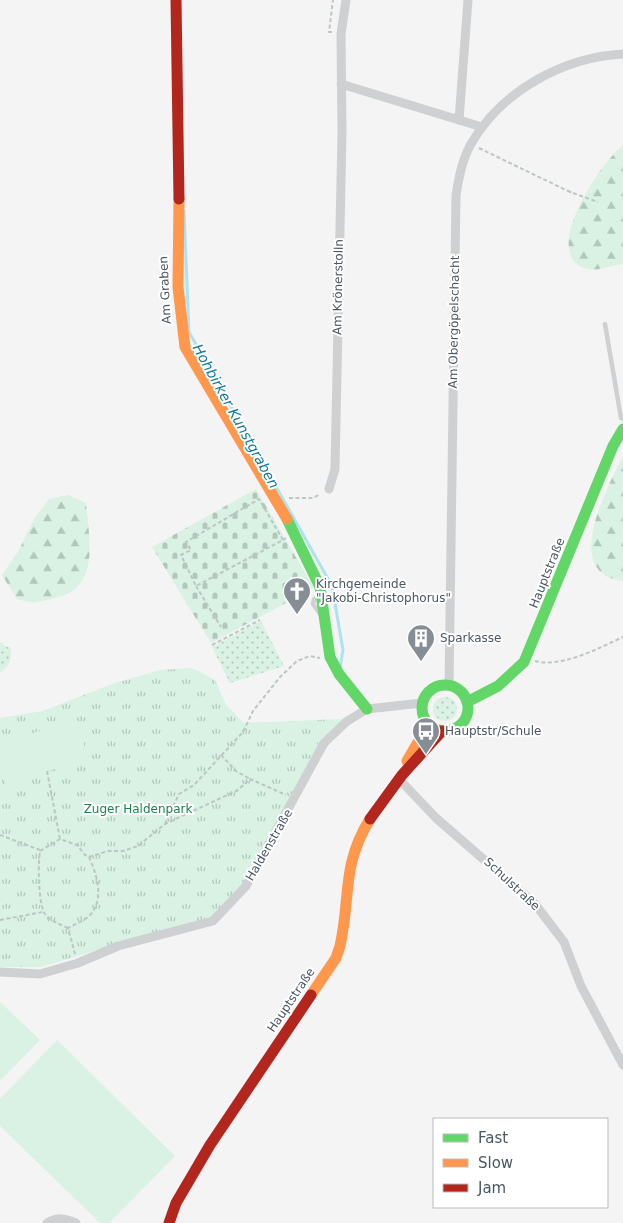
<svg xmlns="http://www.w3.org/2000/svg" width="623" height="1223" viewBox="0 0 623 1223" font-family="'DejaVu Sans',sans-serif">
<defs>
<pattern id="grass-dots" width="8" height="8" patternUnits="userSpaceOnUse" patternTransform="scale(1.25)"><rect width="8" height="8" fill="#d9f2e3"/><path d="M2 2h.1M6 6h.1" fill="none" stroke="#b2c7bb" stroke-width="1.8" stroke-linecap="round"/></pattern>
<pattern id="forest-firs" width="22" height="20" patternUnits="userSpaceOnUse" patternTransform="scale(1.25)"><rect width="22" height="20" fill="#d9f2e3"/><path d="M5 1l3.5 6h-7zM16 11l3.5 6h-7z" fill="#b2c7bb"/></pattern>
<pattern id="cemetery-stones" width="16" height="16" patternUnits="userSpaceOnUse" patternTransform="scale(1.25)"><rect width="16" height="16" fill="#d9f2e3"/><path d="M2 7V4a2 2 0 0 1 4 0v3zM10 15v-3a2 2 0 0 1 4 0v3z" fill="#b2c7bb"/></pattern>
<pattern id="park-tufts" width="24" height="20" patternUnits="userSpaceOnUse" patternTransform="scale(1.25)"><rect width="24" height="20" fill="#d9f2e3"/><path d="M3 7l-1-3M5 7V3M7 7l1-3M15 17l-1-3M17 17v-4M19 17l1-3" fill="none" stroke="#b2c7bb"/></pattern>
</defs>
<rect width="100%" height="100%" fill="#f4f4f4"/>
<!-- grass -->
<g fill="url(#grass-dots)">
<polygon points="261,621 284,666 230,683 212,647"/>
<path d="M 0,642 L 11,649 C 12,660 8,667 0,673 Z"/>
<circle cx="445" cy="709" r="12"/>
</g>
<!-- forest -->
<g fill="url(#forest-firs)">
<path d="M 623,146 L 623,264 C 612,265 600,271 589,269 C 536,260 601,160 623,146 Z"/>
<path d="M 623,456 L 623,581 C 560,574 608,486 623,456 Z"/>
<path d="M 68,495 L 86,503 C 89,539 101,588 55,598 C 40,602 31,604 17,599 L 2,575 L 19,550 L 34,519 L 49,499 Z"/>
</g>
<!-- cemetery -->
<polygon fill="url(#cemetery-stones)" points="256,489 314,588 211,643 152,547"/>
<!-- park -->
<polygon fill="url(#park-tufts)" points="192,668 215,680 226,705 244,723 342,719 320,740 244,883 210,919 117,944 41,967 0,967 0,718 43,711 112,684 160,670"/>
<!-- pitch -->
<g fill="#d9f2e3">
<polygon points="76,719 88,758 6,785 0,766 0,744"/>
<polygon points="0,1002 40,1040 0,1081"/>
<polygon points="57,1040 175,1156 109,1223 100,1223 0,1126 0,1099"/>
</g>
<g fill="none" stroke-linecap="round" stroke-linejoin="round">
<!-- stream -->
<polyline stroke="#aee2f0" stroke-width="3" points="184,211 189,332 332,586 343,650 340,668"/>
<!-- path -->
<g stroke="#bcc7c4" stroke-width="2" stroke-dasharray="4 2.5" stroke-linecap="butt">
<polyline points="332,32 329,32 333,0"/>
<polyline points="479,148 572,193 567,190"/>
<polyline points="573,193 598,202"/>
<polyline points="289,498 313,498 320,494"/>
<polyline points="283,540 259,499 186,542 191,550 181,555 196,586 283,540 286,538"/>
<polyline points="196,586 221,627"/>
<polyline points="291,591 306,584"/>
<polyline points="212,645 260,620"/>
<path d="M 535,661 C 562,668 599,648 623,637"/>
<polyline points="221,755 236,771 250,779"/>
<polyline points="47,771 60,839"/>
<polyline points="165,824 179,794 194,785 243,732 253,711 280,677 297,661 310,656 320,658"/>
<polyline points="0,835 40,850"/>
<polyline points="89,857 108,851 123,851 138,846 165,824 238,790 250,779 286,795"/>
<polyline points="0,920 43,912"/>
<path d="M 68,928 C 60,924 50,921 45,914 C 38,904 38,862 40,851 L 60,839 L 77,845 L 85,855 L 89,857 C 97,874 105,901 89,916 C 84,921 75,924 68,928 L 75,954"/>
</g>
<!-- lane -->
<g stroke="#ced0d2" stroke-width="4.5">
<polyline points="605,324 621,418 623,419"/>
<polyline points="322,593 314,599 313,604 323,618"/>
</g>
<!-- street -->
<g stroke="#ced0d2" stroke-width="9">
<polyline points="341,84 482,127"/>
<polyline points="459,120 468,0"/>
<polyline points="329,489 335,469 342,133 341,34 346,0"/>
<path d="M 449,686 L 456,195 C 459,177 462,160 471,144 C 501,91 564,57 623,54"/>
<polyline points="399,779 436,818 535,904 564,942 581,986 623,1065"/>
<polyline points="0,972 40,974 78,963 118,946 213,921 246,886 324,743 346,722 367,709 422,703"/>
<path d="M 47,1223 C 57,1217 65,1218 76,1223"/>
</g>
<!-- fast -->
<g stroke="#63d668" stroke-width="11">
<polyline points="287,519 320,587 330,657 339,674 367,709"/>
<circle cx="445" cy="708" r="23"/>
<polyline points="467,702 498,686 524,662 613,446 623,429"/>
</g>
<!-- slow -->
<g stroke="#ff974d" stroke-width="11">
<polyline points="179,199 178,287 185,347 287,519"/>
<polyline points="407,761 428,725"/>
<path d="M 311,995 L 336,958 L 340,946 C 351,897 341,866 370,819"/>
</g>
<!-- jam -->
<g stroke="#b3261e" stroke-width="11">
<polyline points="176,0 179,199"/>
<polyline points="370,819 402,775 442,731"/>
<polyline points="169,1223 176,1203 210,1145 311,995"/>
</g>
</g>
<!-- icons -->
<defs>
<g id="church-pin" transform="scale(1.4375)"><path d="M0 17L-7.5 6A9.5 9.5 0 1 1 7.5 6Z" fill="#868d94" stroke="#fff"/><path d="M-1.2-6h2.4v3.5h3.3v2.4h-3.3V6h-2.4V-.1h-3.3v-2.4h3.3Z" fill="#fff"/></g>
<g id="building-pin" transform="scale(1.4375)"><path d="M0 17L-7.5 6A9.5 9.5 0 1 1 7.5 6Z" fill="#868d94" stroke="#fff"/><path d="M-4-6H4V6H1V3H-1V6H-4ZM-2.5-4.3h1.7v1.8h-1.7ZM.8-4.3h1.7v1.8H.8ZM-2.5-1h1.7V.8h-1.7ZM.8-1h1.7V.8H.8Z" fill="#fff"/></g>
<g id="bus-pin" transform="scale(1.4375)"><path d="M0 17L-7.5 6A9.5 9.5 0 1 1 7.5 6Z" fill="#868d94" stroke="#fff"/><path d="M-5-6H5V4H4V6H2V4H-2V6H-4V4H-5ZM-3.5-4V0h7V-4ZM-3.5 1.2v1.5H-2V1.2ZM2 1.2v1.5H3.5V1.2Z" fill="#fff"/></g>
</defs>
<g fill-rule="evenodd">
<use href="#church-pin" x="297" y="591"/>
<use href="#building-pin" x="421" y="638"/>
<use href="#bus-pin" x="426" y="731"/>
</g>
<g text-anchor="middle" stroke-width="4" stroke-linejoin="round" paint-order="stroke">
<!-- street labels -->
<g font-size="12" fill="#4a5661" stroke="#fff">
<text transform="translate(338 287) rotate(-89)" y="4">Am Krönerstolln</text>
<text transform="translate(165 290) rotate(-93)" y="4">Am Graben</text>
<text transform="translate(454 322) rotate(-89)" y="4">Am Obergöpelschacht</text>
<text transform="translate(547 573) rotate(-68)" y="4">Hauptstraße</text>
<text transform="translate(269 845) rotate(-60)" y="4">Haldenstraße</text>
<text transform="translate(512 884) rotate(43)" y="4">Schulstraße</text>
<text transform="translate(291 1000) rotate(-56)" y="4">Hauptstraße</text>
</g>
<!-- poi labels -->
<g font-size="12" fill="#4a5661" stroke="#fff" text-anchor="start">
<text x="316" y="588">Kirchgemeinde<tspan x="316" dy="14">"Jakobi-Christophorus"</tspan></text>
<text x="440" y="642">Sparkasse</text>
<text x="445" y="735">Hauptstr/Schule</text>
</g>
<!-- park labels -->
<g font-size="12" fill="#17864f" stroke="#fff">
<text x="138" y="813">Zuger Haldenpark</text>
</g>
<!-- water labels -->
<g font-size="14" font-style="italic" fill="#0c7c9b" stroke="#fff">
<text transform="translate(236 416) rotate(61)" y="5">Hohbirker Kunstgraben</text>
</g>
</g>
<!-- legend -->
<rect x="433" y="1118" width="175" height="90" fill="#ffffff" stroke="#b7bbc0"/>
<rect x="443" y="1134" width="25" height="8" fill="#63d668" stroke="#b7bbc0"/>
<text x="478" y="1143" font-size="15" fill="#4a5661">Fast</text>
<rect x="443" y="1159" width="25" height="8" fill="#ff974d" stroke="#b7bbc0"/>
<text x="478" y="1168" font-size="15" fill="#4a5661">Slow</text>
<rect x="443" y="1184" width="25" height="8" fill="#b3261e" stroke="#b7bbc0"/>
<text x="478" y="1193" font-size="15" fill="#4a5661">Jam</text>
</svg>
